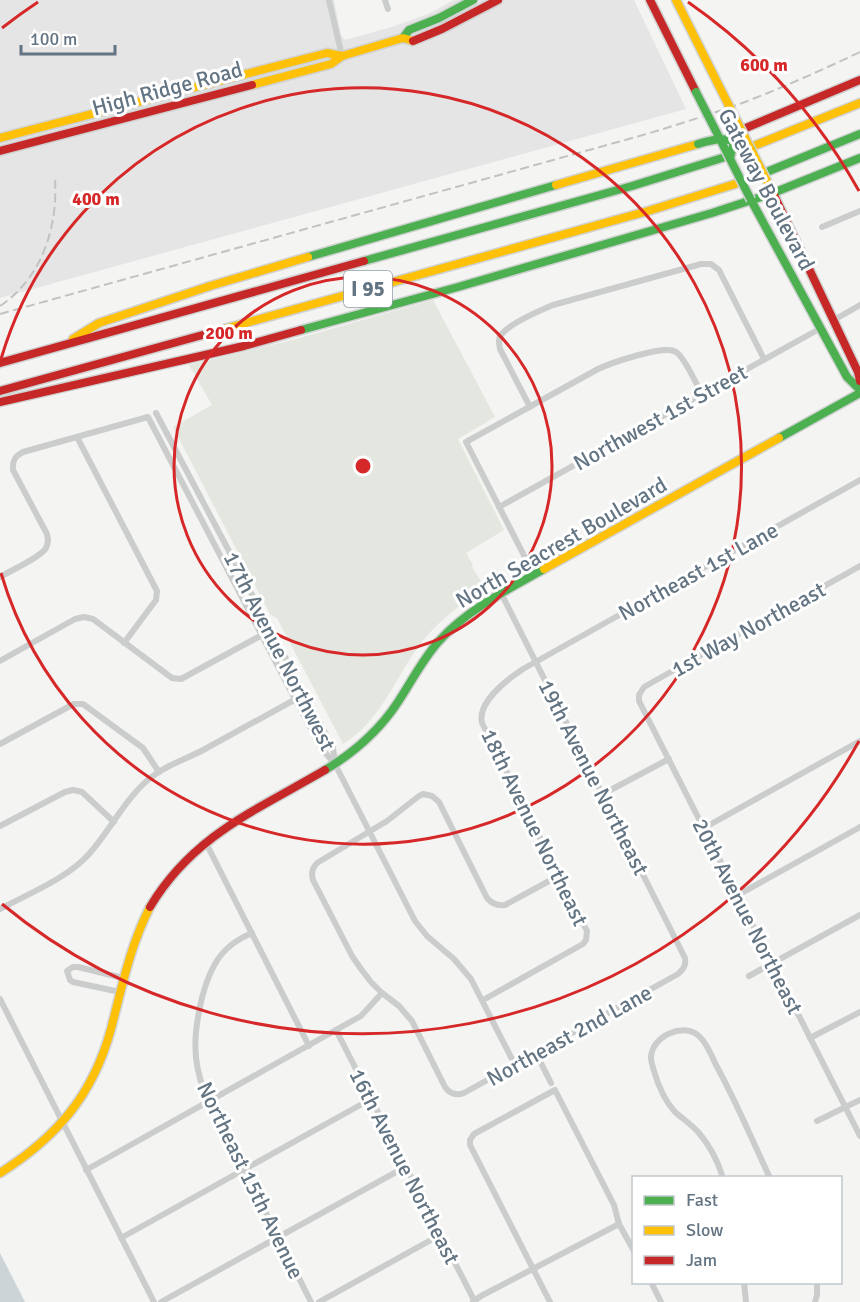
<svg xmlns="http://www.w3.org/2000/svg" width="860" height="1302" viewBox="0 0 860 1302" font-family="Signika,sans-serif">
<rect width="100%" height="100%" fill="#f4f4f2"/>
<!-- built -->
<polygon fill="#e4e5e4" points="0,0 334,0 341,35 345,40 392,27 428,14 454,0 634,0 686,109 0,298"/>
<!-- green -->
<path fill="#e3e7e0" d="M 433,300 L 495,417 L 458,439 L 504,530 L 466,553 L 473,565 L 472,567 L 485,588 C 459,605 434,624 416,650 C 393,683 380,721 343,744 L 277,618 L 270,614 L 173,427 L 212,405 L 189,365 L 296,339 Z"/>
<!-- water -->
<polygon fill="#ccd4d7" points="0,1253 25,1302 0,1302"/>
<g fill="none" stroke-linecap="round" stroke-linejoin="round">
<!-- highway-tunnel -->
<polyline stroke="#d0d4d6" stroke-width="10" stroke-dasharray="10 5" stroke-linecap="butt" points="735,184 769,171"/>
<!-- fast casing -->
<g stroke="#d0d2d2" stroke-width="11">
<g id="fast">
<polyline points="403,38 409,30 439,18 473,0"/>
<polyline points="769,171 860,134"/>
<polyline points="751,200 847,377 860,390"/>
<polyline points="308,257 556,185"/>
<polyline points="364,261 632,186 722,158"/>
<polyline points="301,330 458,287 712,213 773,193 860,158"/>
<polyline points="779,438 860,393"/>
<path d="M 325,770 C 355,752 379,731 398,702 C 412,681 422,660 439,641 C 468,609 507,590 544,569"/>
</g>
</g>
<!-- slow casing -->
<g stroke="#d0d2d2" stroke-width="11">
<g id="slow">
<polyline points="676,0 718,84"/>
<polyline points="252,85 331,64 342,56"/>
<polyline points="0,138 327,53 342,56 403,38 413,41"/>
<polyline points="756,145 860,103"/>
<polyline points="556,185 698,144"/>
<polyline points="217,331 648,211 735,184"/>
<polyline points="73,339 99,323 210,286 308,257"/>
<polyline points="544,569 779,438"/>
<path d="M 0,1173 C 57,1137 93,1095 111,1029 C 122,987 130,946 150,907"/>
</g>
</g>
<!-- jam casing -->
<g stroke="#d0d2d2" stroke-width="11">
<g id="jam">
<polyline points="650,0 696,92"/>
<polyline points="413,41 442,29 498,0"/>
<polyline points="741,130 860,80"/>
<polyline points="0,151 252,85"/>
<polyline points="773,193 858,372 860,381"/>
<polyline points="0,363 364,261"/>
<polyline points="0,391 217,331"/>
<polyline points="0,402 244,346 301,330"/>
<path d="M 150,907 C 193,835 257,810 325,770"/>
</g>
</g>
<!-- street -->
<g stroke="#cbcdcd" stroke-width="6">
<polyline points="329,0 342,56"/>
<polyline points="385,0 388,9"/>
<polyline points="822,227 860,211"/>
<polyline points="834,320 860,305"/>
<path d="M 530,407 L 500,349 C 499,343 498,339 501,335 C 509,324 541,310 553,305 L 701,264 L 711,264 L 719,270 L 764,359"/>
<polyline points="156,413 333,748 335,763"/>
<polyline points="77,437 157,591 156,600 124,643"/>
<polyline points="499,507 821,328"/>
<polyline points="860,566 667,674 644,687 639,695 639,701 860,1136"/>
<path d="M 534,575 L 466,442 L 598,369 C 611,363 665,344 676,352 C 685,358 696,383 701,393"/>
<path d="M 0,577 C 10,571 41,557 46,548 C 49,543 48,539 47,534 L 13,470 C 12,461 15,456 23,452 L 148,417 L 295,699 L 322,749 L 335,764 L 415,921 L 427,936 L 454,959 L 471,979 L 515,1065"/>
<path d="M 501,593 L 685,958 C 686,965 684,969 678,974 L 464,1093 C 456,1096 450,1094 445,1087 L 412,1021 L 399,1006 L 382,993 L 371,982 L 361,969 L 352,956 L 313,880 C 311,873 312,868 317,863 L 387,821 L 419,796 L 423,794 L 432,796 L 439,802 L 487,898 C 492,904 498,906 505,905 L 560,875"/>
<polyline points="0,661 75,619 84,617 93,619 172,678 181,679 262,635"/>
<polyline points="0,744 70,706 74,704 83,704 143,748 159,772"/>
<polyline points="603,794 669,759"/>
<polyline points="0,826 65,792 73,790 82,792 114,822"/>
<polyline points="704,828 860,741"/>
<polyline points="205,841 309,1046"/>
<polyline points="738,895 860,827"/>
<path d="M 0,909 C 28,894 68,878 89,854 C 110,831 124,800 149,779 C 167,764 185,760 205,749 C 238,731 272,712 305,694"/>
<path d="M 252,933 C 240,938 229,945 221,955 C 210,969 205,985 201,1002 C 194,1033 192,1060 204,1090 L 311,1302"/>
<polyline points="749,976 860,915"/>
<polyline points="120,992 73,982 70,980 67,971 73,967 78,967 123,978"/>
<polyline points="0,999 154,1302"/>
<path d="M 483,1000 L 583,944 L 586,940 L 587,931 L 482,723 C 477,702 508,679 523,669 L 860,480"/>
<polyline points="336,1030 475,1302"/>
<polyline points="810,1038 860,1012"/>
<polyline points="536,1053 551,1083"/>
<polyline points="817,1121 860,1100"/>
<polyline points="86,1170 361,1016 382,993"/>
<path d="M 723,1178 C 718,1161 710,1146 699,1133 C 692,1125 683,1119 675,1112 C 665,1101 658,1085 654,1071 C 653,1067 651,1062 651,1058 C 651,1036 685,1021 700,1037 C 707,1044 712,1056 716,1065 C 736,1101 752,1140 770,1178"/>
<polyline points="121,1238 371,1099"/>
<polyline points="651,1282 661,1302"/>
<polyline points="744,1282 746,1302"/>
<polyline points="161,1302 405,1167"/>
<polyline points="319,1302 440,1235"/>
<polyline points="473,1302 481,1296 619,1224"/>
<polyline points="550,1302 470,1145 470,1140 474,1134 555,1090 614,1205 619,1224 634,1251"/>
<polyline points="815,1302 817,1295 817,1282"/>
</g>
<!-- fast -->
<use href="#fast" stroke="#4caf50" stroke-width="8"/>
<!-- slow -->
<use href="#slow" stroke="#ffc107" stroke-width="8"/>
<!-- jam -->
<use href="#jam" stroke="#c62828" stroke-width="8"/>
<!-- rail -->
<g stroke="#c1c3c3" stroke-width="2" stroke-dasharray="9 4.5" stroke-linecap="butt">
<path d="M 0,306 C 42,278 58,227 55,179"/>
<path d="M 0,314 L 643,135 C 677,125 711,114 745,102 C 784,87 822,70 860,52"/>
</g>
<!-- fast-bridge casing -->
<g stroke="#d0d2d2" stroke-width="11" stroke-linecap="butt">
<g id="fast-bridge">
<polyline points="696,92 751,200"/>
<path d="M 698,144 C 723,136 728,138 751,149"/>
<polyline points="730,158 735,138 741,130"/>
</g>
</g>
<!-- slow-bridge casing -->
<g stroke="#d0d2d2" stroke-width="11" stroke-linecap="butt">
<polyline id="slow-bridge" points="718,84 773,193"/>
</g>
<!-- fast-bridge -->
<use href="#fast-bridge" stroke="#4caf50" stroke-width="8"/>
<!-- slow-bridge -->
<use href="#slow-bridge" stroke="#ffc107" stroke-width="8"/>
</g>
<!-- distance rings -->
<g fill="none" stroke="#d62828" stroke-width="3">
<circle cx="363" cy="466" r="189"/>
<path d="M1 359A378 378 0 1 1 1 573"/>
<path d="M859 741A567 567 0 0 1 2 904M2 28A567 567 0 0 1 38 2M688 2A567 567 0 0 1 859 191"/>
</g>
<g text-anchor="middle" stroke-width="6" stroke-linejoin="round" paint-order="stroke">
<!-- shield labels -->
<rect fill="#fff" stroke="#929ea8" stroke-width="1.5" x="344" y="271" width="48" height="36" rx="4.5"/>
<g font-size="21" font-weight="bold" fill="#637483">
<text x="368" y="296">I 95</text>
</g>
<!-- street labels -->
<g font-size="22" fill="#637483" stroke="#fff">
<text transform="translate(167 88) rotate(-15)" y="8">High Ridge Road</text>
<text transform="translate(767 189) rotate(62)" y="8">Gateway Boulevard</text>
<text transform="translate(660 417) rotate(-29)" y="8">Northwest 1st Street</text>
<text transform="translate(561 542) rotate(-30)" y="8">North Seacrest Boulevard</text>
<text transform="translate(698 571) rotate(-29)" y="8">Northeast 1st Lane</text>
<text transform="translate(748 629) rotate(-29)" y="8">1st Way Northeast</text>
<text transform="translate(280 651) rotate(63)" y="8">17th Avenue Northwest</text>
<text transform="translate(594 777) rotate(63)" y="8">19th Avenue Northeast</text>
<text transform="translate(535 827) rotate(64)" y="8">18th Avenue Northeast</text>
<text transform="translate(748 916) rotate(63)" y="8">20th Avenue Northeast</text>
<text transform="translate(569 1035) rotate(-29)" y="8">Northeast 2nd Lane</text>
<text transform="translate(405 1166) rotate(63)" y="8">16th Avenue Northeast</text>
<text transform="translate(251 1180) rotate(64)" y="8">Northeast 15th Avenue</text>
</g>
</g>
<circle cx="363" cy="466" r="9" fill="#d62828" stroke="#fff" stroke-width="3"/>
<g font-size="18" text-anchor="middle" font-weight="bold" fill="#d62828" stroke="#fff" stroke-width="6" stroke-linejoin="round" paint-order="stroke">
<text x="764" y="71">600 m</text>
<text x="96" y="205">400 m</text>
<text x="229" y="339">200 m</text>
</g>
<!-- legend -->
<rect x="632" y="1176" width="210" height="108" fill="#ffffff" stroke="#c1c7cd" stroke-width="1.5"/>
<rect x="644" y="1196" width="30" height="9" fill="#4caf50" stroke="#c1c7cd" stroke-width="1.5"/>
<text x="686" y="1206" font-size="18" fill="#637483">Fast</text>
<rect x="644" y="1226" width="30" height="9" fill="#ffc107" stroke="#c1c7cd" stroke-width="1.5"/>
<text x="686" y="1236" font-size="18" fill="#637483">Slow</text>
<rect x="644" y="1256" width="30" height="9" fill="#c62828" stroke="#c1c7cd" stroke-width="1.5"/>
<text x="686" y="1266" font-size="18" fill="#637483">Jam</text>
<!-- scale -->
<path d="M21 45v9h94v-9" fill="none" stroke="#637483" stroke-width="3"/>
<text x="30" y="45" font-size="18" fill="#637483" stroke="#ffffff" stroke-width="4.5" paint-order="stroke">100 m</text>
</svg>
